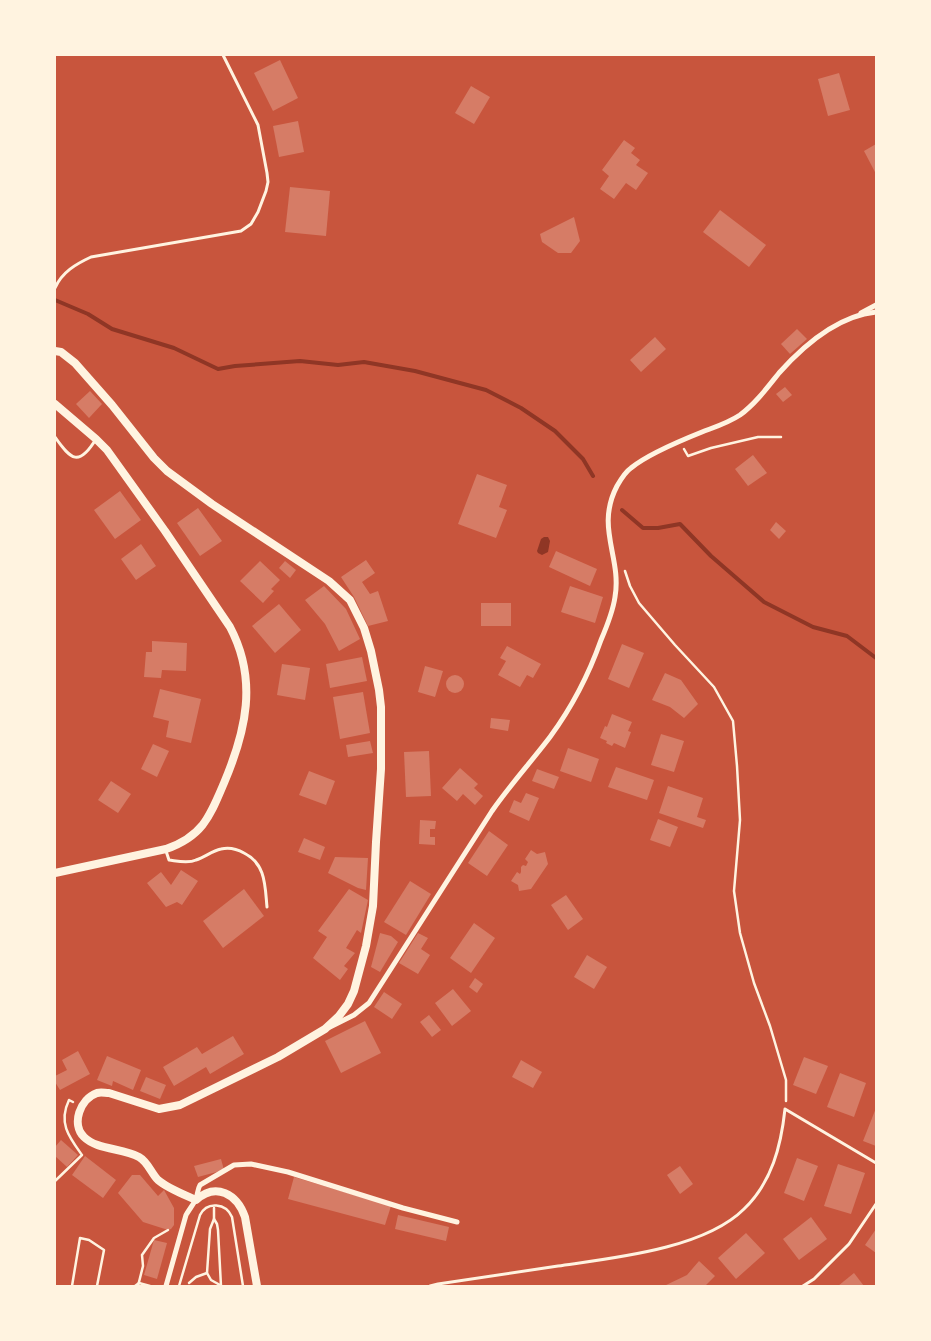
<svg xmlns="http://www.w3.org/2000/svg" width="931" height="1341" viewBox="0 0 931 1341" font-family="Inter,sans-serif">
<rect width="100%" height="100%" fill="#c8553d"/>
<!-- water -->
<polygon fill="#8f3625" points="544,537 548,537 550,541 548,552 542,555 538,553 537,551 541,539"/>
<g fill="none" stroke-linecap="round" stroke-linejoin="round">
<!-- stream -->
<g stroke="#8f3625" stroke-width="4">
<polyline points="55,300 88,314 112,329 174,348 218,369 235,366 300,361 338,365 364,362 415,371 486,390 521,408 555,431 583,459 593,476"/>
<polyline points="622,510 643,528 658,528 680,524 711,556 764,602 813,627 847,636 876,658"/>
</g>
</g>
<!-- building -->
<g fill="#d67c66">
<polygon points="280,60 298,98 273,111 254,73"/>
<polygon points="839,73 850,110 828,116 818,79"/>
<polygon points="471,86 490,97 474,124 455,113"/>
<polygon points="298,121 304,152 279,157 273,126"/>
<polygon points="624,140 635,148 631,153 640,160 636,165 648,173 636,190 626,183 614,199 600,189 609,176 602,170"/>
<polygon points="876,144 876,174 864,151"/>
<polygon points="290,187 330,191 326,236 285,232"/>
<polygon points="720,210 766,245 749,267 703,232"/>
<polygon points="574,217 580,241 571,253 558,253 542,242 540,234"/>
<polygon points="797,329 807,339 790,354 781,344"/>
<polygon points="655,337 666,349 641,372 630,360"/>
<polygon points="785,387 792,395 783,402 776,394"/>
<polygon points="90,391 102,404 89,418 76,404"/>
<polygon points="753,455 767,473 748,486 735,469"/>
<polygon points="477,474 507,485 499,507 507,510 496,538 458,524"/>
<polygon points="120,491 141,520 115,539 94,510"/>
<polygon points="198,508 222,541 200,556 177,523"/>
<polygon points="776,522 786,531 779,539 770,530"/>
<polygon points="141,544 156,566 136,580 121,559"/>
<polygon points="556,551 597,569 590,586 549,567"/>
<polygon points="366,560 375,573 362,582 370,594 378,591 388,621 368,626 354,597 341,577"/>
<polygon points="260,561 280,580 271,589 274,591 263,603 240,581"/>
<polygon points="285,561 296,570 290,578 279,568"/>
<polygon points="324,586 346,609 360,639 339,651 325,624 305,600"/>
<polygon points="570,586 603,597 595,623 561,612"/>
<rect x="481" y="603" width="30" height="23"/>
<polygon points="279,604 301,630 275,653 252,626"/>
<polygon points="152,641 187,643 186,671 162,670 161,678 144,677 146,652 152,652"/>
<polygon points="622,644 644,653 629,688 608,679"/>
<polygon points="507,646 541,664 533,678 527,675 520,687 498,675 506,661 500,658"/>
<polygon points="362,657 367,681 330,688 326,664"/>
<polygon points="282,664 310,668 305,700 277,695"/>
<polygon points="425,666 443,671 435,697 418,692"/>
<polygon points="665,673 681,680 698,704 684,718 670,707 652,700"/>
<circle cx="455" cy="684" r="9"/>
<polygon points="160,689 201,699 191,743 166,737 169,721 153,717"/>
<polygon points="363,692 370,733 340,739 333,697"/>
<polygon points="612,714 632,722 628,731 631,732 625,748 614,743 612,746 606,743 607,741 600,738 605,726 607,727"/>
<polygon points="491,718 510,720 508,731 490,728"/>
<polygon points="661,734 684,741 674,772 651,765"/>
<polygon points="370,741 373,753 348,757 346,745"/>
<polygon points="153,744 169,751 157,777 141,769"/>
<polygon points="568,748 599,759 591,782 560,771"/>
<polygon points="429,751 431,796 406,797 404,752"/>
<polygon points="616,767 654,780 647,800 608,787"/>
<polygon points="460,768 478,784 474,788 483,796 475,805 463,794 457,801 442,788"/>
<polygon points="537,769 559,777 554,789 532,781"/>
<polygon points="309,771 335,781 326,805 299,795"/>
<polygon points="111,781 131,794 118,813 98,800"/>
<polygon points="668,786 703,798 697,817 706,820 703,828 659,813"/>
<polygon points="526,793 539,798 529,821 509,812 514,800 521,803"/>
<polygon points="658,819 678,827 670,847 650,840"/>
<polygon points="420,820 436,821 435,829 430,829 430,837 435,837 435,845 419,844"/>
<polygon points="489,831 508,845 487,876 468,863"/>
<polygon points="304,838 325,847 320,860 298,852"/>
<polygon points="531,850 537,854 545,852 548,864 531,889 519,891 518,885 511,881 517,872 520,874 521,872 521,867 523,865 526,866 528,862 525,859"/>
<polygon points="335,857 368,858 366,890 358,888 328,873"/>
<polygon points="181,870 198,881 182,905 177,902 166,907 147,883 161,872 171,885"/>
<polygon points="410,881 431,894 406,935 384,922"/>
<polygon points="244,889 264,916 223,948 203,921"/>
<polygon points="349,889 368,900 361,933 357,930 346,948 355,953 344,966 348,969 340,980 313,958 327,937 318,931"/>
<polygon points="566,895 583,919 568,930 551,905"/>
<polygon points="474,923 495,938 471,973 450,958"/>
<polygon points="380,933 391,936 398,942 380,972 371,967"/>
<polygon points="418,933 428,938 421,949 430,955 418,974 399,963"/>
<polygon points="587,955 607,967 594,989 574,977"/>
<polygon points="475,978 483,984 477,993 469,987"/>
<polygon points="453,989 471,1011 452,1026 435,1003"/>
<polygon points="384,992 402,1004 392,1019 374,1007"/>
<polygon points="429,1015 441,1030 432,1037 420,1022"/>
<polygon points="365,1021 381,1053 341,1073 325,1041"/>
<polygon points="233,1036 244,1054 210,1074 206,1067 174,1086 163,1067 197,1047 202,1054"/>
<polygon points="78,1051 90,1074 60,1090 55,1082 55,1076 67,1070 62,1060"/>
<polygon points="107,1056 141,1070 133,1090 113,1081 112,1086 97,1080"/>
<polygon points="804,1057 828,1066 816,1094 793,1085"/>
<polygon points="521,1060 542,1072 533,1088 512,1077"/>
<polygon points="840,1073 866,1083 854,1117 827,1107"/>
<polygon points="146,1077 166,1085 160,1099 140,1091"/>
<polygon points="876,1108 876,1146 863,1141"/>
<polygon points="61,1140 78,1155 67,1167 55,1156 55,1147"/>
<polygon points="85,1156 116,1180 103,1198 72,1175"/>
<polygon points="797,1158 818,1166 804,1201 784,1193"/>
<polygon points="221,1159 224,1170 198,1177 194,1166"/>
<polygon points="838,1164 865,1173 851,1214 824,1206"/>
<polygon points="680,1166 693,1184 680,1194 667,1175"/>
<polygon points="132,1175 140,1175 158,1196 164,1190 174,1208 174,1225 171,1229 168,1230 143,1222 118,1193"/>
<polygon points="294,1177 391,1206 385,1225 288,1199"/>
<polygon points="398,1215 449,1227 446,1241 395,1229"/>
<polygon points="811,1217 827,1239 799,1260 783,1239"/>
<polygon points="876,1229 876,1253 865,1245"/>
<polygon points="746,1233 765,1253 736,1279 718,1258"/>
<polygon points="154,1240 167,1243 157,1279 144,1275"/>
<polygon points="699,1261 715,1276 705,1286 664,1286 687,1275"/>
<polygon points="854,1273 864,1286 838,1286"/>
</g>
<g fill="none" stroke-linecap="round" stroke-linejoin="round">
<!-- path -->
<g stroke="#fff3e0" stroke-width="2.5">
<polyline points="684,449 688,456 711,448 758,437 781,437"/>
<polyline points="625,571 630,586 639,603 675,645 714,687 733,721 737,766 740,820 734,891 740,933 754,983 770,1026 786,1080 786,1101"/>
<path d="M 55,1181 L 82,1155 C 69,1137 58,1123 69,1100 L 73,1102"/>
<polyline points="214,1208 214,1219 217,1224 218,1230 221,1286"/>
<polyline points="214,1219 210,1229 207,1273 211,1280 220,1285"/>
<polyline points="189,1283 196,1277 207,1273"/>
<polyline points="72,1286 80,1238 89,1240 104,1250 97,1286"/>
<polyline points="135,1286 139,1283 150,1286"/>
<polyline points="138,1286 143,1266 142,1255 154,1238 168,1230"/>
<path d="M 179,1286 L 200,1215 C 207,1201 226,1203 232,1217 L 243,1286"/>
</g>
<!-- service -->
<g stroke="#fff3e0" stroke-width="3">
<path d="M 55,288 C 62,272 76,264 91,257 L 241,231 L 251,224 L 258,212 L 266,191 L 268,182 L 267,173 L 258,125 L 223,55"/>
<path d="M 55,437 C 71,460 79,467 96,439"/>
<path d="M 166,851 L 169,860 C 177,861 188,864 196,860 C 205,857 212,851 221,849 C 229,847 237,849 244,853 C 266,864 265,886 267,907"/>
<path d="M 430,1286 L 438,1284 C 478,1278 518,1272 558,1266 C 613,1258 704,1249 744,1209 C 772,1182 781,1146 785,1109 L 876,1163"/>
<polyline points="803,1286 814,1279 849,1244 876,1204"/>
</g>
<!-- minor -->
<g stroke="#fff3e0" stroke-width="5">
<polyline points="861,313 876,305"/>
<path d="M 330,1027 L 354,1015 L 369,1003 L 492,811 C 510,785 531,762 550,737 C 572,707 589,674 601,640 C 607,626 613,611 615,597 C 622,557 595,528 617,486 C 621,479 625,472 631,468 C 648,454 682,440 702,432 C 715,427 728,423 740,415 C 755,404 767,388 779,373 C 804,345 837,316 876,312"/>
<path d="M 166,1286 L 186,1215 C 189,1210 192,1206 195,1201 C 198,1196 197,1190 200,1185 L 234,1165 L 251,1164 L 288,1172 L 403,1208 L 457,1222"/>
</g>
<!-- tertiary -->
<g stroke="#fff3e0" stroke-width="8">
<path d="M 55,351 L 61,352 L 75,363 L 112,405 L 154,458 L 167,471 L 212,504 L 329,581 L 350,600 L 364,628 L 371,651 L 379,690 L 381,707 L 381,769 L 376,842 L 373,906 L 366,946 L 354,991 L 348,1004 L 339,1016 L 325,1029 L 278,1057 L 180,1105 L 159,1109 L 109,1093 C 105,1093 101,1092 97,1093 C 80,1099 71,1124 84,1137 C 97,1150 123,1148 139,1157 C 148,1162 151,1173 158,1180 C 167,1188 185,1195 196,1200 C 216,1182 237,1194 245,1217 L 257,1286"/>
<path d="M 55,404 L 96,439 L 107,450 L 165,531 L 230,627 C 258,680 246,731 224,783 C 210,816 203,836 166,849 L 55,873"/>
</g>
</g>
<!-- border -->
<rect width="931" height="1341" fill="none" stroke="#fff3e0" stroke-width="112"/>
</svg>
